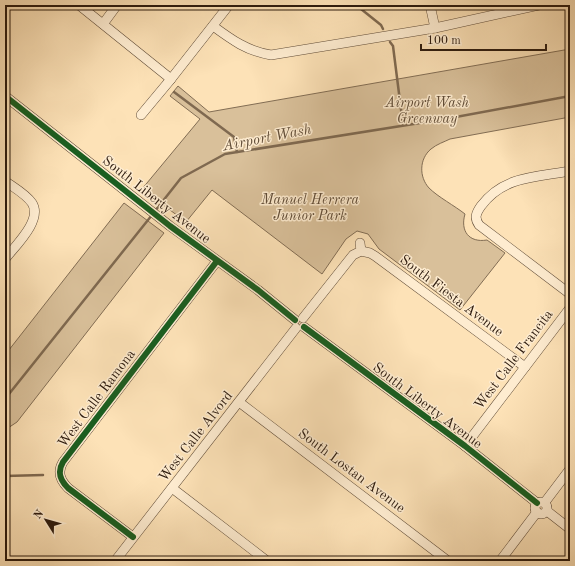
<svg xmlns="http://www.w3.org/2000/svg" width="575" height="566" viewBox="0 0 575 566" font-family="'Old Standard TT',serif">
<rect width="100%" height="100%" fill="#fde2b7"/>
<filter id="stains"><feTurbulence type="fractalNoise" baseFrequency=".005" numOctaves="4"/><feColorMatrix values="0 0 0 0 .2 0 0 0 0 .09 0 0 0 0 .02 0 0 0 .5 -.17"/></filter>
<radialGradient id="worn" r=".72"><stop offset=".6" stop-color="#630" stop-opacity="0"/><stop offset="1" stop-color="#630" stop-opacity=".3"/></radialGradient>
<!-- green -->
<g fill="#d9c09a" stroke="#826d54">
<path d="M 570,49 L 570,117 L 450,139 C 444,142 437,144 431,149 C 419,159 419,177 429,188 C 438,197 455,206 465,214 C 460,231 469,243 487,240 L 505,253 L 460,310 L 379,249 L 368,234 L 357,231 L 346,239 L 322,274 L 212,190 L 186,222 L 142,189 L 200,119 L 170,96 L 178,86 L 209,112 Z"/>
<polygon points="124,203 164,233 17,422 5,430 5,355"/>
</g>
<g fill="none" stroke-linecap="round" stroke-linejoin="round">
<!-- stream -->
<g stroke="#7f6950" stroke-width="2.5">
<polyline points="356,5 381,25 383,29"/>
<polyline points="390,42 393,46 403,125"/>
<polyline points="174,92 234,137 237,152"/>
<polyline points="155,211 181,178 225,154 445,119 570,96"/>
<polyline points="5,399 152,215"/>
<polyline points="5,476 43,475"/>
</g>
<!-- minor casing -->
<g stroke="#604c38" stroke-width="10">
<g id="minor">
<polyline points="79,5 171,79"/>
<polyline points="430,5 435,28"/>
<polyline points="103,24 117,5"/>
<path d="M 213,26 C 232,40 247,51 271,55 L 435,28 L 539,5"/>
<polyline points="5,96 170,226 258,290 295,320"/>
<polyline points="141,115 171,79 229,5"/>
<path d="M 570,171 C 536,177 503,176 481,206 C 476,213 474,218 479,225 L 570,294"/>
<path d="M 5,181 C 13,187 26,194 32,203 C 43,220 15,246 5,259"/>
<polyline points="361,251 370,253 375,256 525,367"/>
<polyline points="303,318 349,260 353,255 361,251 360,243"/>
<polyline points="304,327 465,446 537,503"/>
<polyline points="239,402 448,561"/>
<polyline points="465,446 570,308"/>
<polyline points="172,488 267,561"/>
<circle cx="541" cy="508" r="6"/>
<polyline points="545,502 570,469"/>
<polyline points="547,511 570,529"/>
<path d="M 133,537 L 68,488 C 60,480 57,472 63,462 L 217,261"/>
<polyline points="115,561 296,328"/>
<polyline points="500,561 537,512"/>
</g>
</g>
<!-- minor -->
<use href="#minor" stroke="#feecd0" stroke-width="9"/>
<!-- cycleway casing -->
<g stroke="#feecd0" stroke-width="8">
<g id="cycleway">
<polyline points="5,96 170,226 258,290 295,320"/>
<polyline points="304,327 465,446 537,503"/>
<path d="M 133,537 L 68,488 C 60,480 57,472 63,462 L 217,261"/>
</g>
</g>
<!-- cycleway -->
<use href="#cycleway" stroke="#1b5e20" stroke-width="6"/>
</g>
<g text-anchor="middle" stroke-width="3" stroke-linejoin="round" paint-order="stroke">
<!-- park labels -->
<g font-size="14" font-style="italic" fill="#604c37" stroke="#feecd0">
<text x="427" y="107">Airport Wash<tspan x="427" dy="16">Greenway</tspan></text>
<text x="310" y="204">Manuel Herrera<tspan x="310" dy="16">Junior Park</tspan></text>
</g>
<!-- street labels -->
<g font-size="14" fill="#2c1a0d" stroke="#feecd0">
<text transform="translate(157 199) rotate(38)" y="5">South Liberty Avenue</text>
<text transform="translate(452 295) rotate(37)" y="5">South Fiesta Avenue</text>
<text transform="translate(513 359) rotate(-53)" y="5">West Calle Francita</text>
<text transform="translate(96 398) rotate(-53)" y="5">West Calle Ramona</text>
<text transform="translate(428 405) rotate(37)" y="5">South Liberty Avenue</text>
<text transform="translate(195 436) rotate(-52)" y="5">West Calle Alvord</text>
<text transform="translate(352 470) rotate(37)" y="5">South Lostan Avenue</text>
</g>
<!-- water labels -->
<g font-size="15" font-style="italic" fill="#634f3a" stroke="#feecd0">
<text transform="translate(267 137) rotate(-11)" y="5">Airport Wash</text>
</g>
</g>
<!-- margin -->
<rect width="575" height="566" fill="none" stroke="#fde2b7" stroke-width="20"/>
<rect x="6" y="6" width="563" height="554" fill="none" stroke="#2c1a0d" stroke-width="2"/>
<rect x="10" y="10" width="555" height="546" fill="none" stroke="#2c1a0d"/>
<!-- north arrow -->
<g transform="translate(46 520) rotate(307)" stroke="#feecd0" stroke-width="3" paint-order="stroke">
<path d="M0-3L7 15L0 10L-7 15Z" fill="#2c1a0d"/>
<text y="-6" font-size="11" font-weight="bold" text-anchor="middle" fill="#2c1a0d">N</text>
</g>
<!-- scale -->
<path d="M421 44v6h125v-6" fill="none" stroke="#2c1a0d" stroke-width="2"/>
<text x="427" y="44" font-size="12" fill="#2c1a0d" stroke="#feecd0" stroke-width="3" paint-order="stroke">100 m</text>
<rect width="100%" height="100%" filter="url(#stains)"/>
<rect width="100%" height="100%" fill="url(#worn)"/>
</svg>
